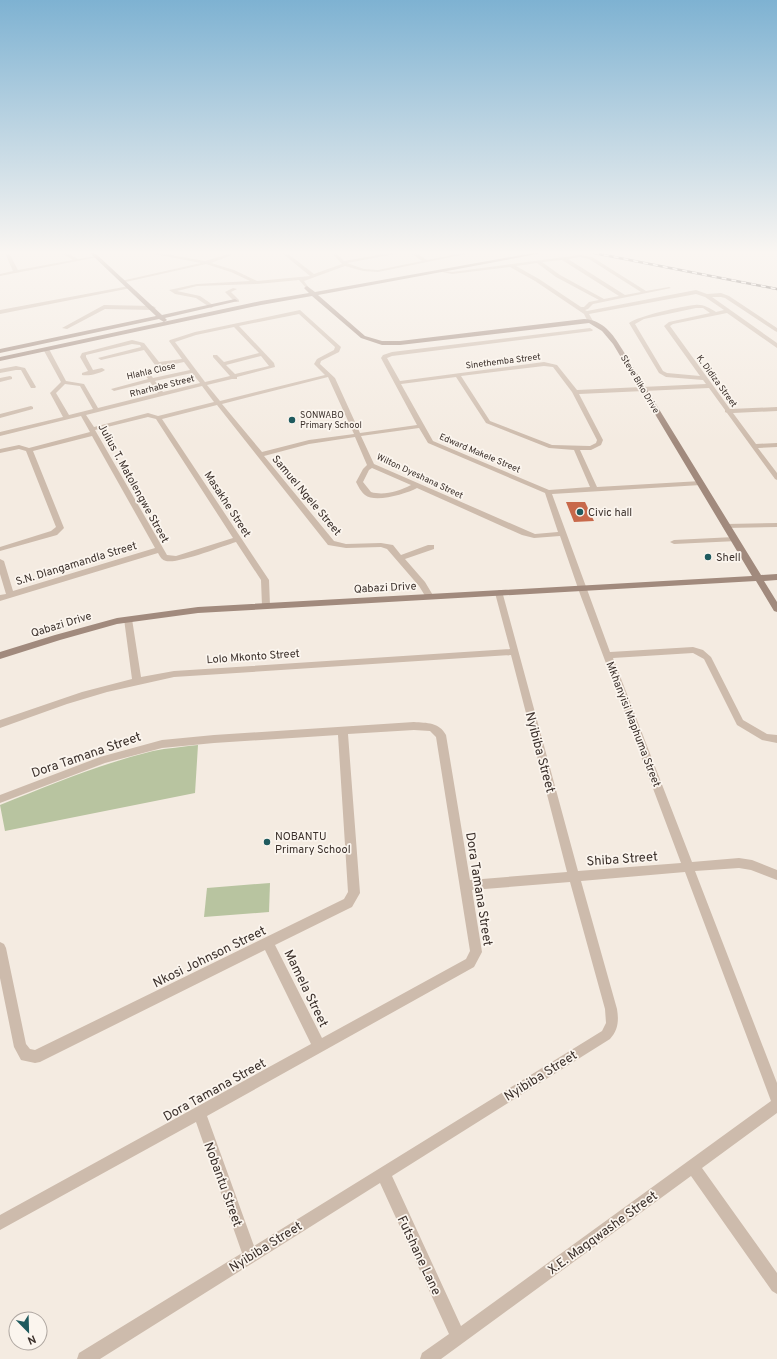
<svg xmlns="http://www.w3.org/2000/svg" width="777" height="1359" viewBox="0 0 777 1359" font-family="Overpass,sans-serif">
<rect width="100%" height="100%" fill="#f4ebe1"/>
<!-- green -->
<g fill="#b8c4a0">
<path d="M 198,745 L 195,793 L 5,831 L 0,805 C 50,785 100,764 153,751 C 167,748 183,747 198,745 Z"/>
<polygon points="270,883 269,912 204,917 207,888"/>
</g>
<!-- building -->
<polygon fill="#c8694b" points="566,502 585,502 594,521 574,522"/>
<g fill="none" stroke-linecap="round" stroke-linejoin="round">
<!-- street -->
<g fill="#cdbbac" fill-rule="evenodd">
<polygon points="5,253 9,253 18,270 73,260 62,253 67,253 78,259 96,256 98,257 0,276 0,274 13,271"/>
<polygon points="152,253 160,253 205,261 232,253 232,255 211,263 234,270 257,281 310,276 282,253 287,253 314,274 342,264 332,253 336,253 344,261 389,253 397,253 395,254 347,263 364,269 378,270 422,261 411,253 416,253 427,260 463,253 471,253 378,272 363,271 345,266 304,281 309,288 307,289 299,280 257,284 197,286 177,291 200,296 213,305 213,307 211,308 196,298 175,294 169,290 197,284 250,281 231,272 206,264 121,283 121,281 201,263 154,254"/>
<path d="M 580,255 L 592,257 L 646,291 L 669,287 L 671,288 L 593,304 L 588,309 L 585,310 L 587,311 L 696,290 L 707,294 L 721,293 L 729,296 L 777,328 L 777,332 L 775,331 L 725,298 L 721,297 L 712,297 L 777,343 L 777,348 L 727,313 L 673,324 L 670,326 L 730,409 L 777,407 L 777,411 L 733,413 L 756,444 L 777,443 L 777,447 L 758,448 L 777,473 L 777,480 L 775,479 L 727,413 L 725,412 L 725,410 L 709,388 L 579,394 L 603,440 L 601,445 L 591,450 L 580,450 L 597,487 L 701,481 L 704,483 L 701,485 L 552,494 L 610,652 L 693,647 L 703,650 L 711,657 L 743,720 L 767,734 L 777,735 L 777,743 L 762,740 L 737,725 L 704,659 L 693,653 L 613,658 L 692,862 L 739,858 L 752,860 L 777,870 L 777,880 L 751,870 L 739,868 L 695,871 L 777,1083 L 777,1113 L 702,1168 L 777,1273 L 777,1294 L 772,1291 L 691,1176 L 441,1359 L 420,1359 L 422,1353 L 449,1334 L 380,1183 L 100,1359 L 77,1359 L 79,1353 L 242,1253 L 196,1122 L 0,1230 L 0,1215 L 311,1044 L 265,950 L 40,1062 L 35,1063 L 21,1060 L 14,1047 L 0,978 L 0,942 L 4,944 L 6,948 L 26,1044 L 30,1049 L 35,1050 L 344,899 L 348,892 L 338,735 L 214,743 L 162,748 L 105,763 L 0,803 L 0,795 L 100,757 L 162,740 L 214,735 L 414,722 C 427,723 439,722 446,735 L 470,880 L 567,872 L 511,655 L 174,677 L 107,692 L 67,704 L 0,728 L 0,720 L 82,692 L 132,679 L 124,619 L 125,617 L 131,617 L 132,619 L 141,677 L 174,671 L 510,649 L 495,593 L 499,590 L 502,591 L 578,871 L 681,863 L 580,594 L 560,536 L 534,538 L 522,535 L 417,488 C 406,494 375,503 365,495 C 361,492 358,486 356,482 L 363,469 L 367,465 L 355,437 L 309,444 L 264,456 L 334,541 L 346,544 L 381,543 L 393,545 L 401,555 L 428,545 L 434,545 L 434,549 L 405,559 L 425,582 L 434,597 L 433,599 L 427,599 L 419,586 L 387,549 L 381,547 L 346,548 L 328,545 L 217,405 L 162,419 L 269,580 L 270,606 L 269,608 L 266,609 L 262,606 L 261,580 L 236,542 C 223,546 178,564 166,561 C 162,560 160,557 158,553 L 0,601 L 0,595 L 6,594 L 0,574 L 0,559 L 4,561 L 13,591 L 155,548 L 92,436 L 33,451 L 64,528 L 57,535 L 0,551 L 0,547 L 51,531 L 56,527 L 26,451 L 19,449 L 0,453 L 0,449 L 19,445 L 29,448 L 90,432 L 81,416 L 0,436 L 0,432 L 63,417 L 50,393 L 61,382 L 43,349 L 44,348 L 49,349 L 66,381 L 84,384 L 98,408 L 158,393 L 150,382 L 114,391 L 111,389 L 148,379 L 143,372 L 144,371 L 148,371 L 153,378 L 190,370 L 184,362 L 165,366 L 155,365 L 144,350 L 101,360 L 98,358 L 141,347 L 140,345 L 132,344 L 86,355 L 86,357 L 93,370 L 102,368 L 105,370 C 99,374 89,376 82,375 L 82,373 L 88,371 L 80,357 L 82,353 L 132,340 L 144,343 L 159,362 L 182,359 L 169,341 L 170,340 L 195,332 L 300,310 L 341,347 L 339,352 L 321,361 L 320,364 L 335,378 L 360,433 L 417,425 L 381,358 L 383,355 L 392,352 L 590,328 L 593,330 L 592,331 L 392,356 L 387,358 L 400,381 L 544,362 L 557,365 L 577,390 L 706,384 L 703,380 L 666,377 L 659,373 L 629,323 C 638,316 683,306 695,305 C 703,304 709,308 716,312 L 724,310 L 705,297 L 696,294 L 589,314 L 593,321 L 590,323 L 588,322 L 584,314 L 535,281 L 510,267 L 452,274 L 442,272 L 444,271 L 452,272 ZM 580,257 L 589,259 L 641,292 L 625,295 L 568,259 ZM 562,260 L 619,296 L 604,299 L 560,275 L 542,262 ZM 537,263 L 556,277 L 599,300 L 589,302 L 584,307 L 581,307 L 539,279 L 516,266 ZM 696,308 L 703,308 L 710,313 L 669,322 L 664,326 L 700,376 L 667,373 L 663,371 L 635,324 L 644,319 ZM 299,314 L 335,347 L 334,350 L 317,359 L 314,364 L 325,375 L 220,401 L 207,385 L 232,379 L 237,379 L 237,377 L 275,367 L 274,363 L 239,326 ZM 234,327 L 259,353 L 224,362 L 217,355 L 213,355 L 213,357 L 230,376 L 205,382 L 175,342 L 196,335 ZM 261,356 L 269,366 L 235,374 L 226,365 ZM 544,366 L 553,367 L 572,392 L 597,440 L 596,443 L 590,446 L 552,445 L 490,421 L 461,376 ZM 192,373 L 200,383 L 163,392 L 155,381 ZM 328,377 L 354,434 L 309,440 L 262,452 L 222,404 ZM 456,377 L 486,423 L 549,448 L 574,450 L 590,487 L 549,490 L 433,441 L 401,384 ZM 65,384 L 80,386 L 93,409 L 69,415 L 56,393 ZM 202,386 L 214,402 L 158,416 L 148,413 L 94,427 L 86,415 ZM 148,417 L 156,419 L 233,538 L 176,556 L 167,555 L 95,430 ZM 419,428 L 428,443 L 545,493 L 558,532 L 535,534 L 528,531 L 374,464 L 361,436 ZM 372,468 L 411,485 C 399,491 384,496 371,492 L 363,482 L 369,470 ZM 414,730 L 430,731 L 436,737 L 470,951 L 466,959 L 322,1038 L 275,945 L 352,907 L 360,893 L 348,734 ZM 685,872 L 771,1101 L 461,1326 L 392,1176 L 610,1039 C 618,1030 619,1021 617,1009 L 581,881 ZM 570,882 L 605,1009 L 606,1023 L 602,1031 L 254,1246 L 207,1116 L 474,967 L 482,952 L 472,890 Z"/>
<polygon points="129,286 131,286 131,288 0,314 0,310"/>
<polygon points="233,288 237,289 231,292 239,300 239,302 235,302 225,292"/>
<polygon points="104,305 153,306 156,308 153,310 105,309 67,329 62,328"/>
<polygon points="16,366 25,368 36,387 35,388 31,388 21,370 16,370 0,373 0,369"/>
<polygon points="10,376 12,377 12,379 0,382 0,378"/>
<polygon points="31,406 33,407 33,409 0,418 0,414"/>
<polygon points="777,523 777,527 726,528 722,526 726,524"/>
<polygon points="734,537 738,539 737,541 674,544 670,542 674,540"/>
</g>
<!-- secondary -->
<g fill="#a18a7d" fill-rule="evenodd">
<polygon points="90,253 95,253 162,315 235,299 238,301 165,318 167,320 164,322 159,319 0,353 0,349 156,316"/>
<path d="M 533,253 L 543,253 L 318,295 L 365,336 L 382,341 L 400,341 L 584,319 C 603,320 613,334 622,349 L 761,575 L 777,574 L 777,580 L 764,581 L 777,602 L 777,612 L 774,611 L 756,581 L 198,613 L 117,624 L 60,640 L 0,659 L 0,652 L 55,635 L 117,618 L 198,607 L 752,576 L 613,344 L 602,331 L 589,323 L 400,345 L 382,345 L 361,338 L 312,296 L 261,305 L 0,361 L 0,357 L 261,301 L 309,293 L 304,288 L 307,286 L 315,292 Z"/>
</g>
<!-- rail casing -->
<g stroke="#3b302b" stroke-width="2.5">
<polyline id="rail" points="594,253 777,289"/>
</g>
<!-- rail -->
<use href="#rail" stroke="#fbf5ee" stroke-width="1.5" stroke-dasharray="5" stroke-linecap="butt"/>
</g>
<!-- sky -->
<linearGradient id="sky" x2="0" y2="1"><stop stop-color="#7eb2d2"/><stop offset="0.57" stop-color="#faf6f2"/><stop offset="1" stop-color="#faf6f2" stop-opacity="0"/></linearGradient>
<rect width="777" height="443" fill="url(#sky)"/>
<!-- markers -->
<g fill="#1f5a5e" stroke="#fbf5ee" stroke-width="1.5">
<circle cx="292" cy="420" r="4"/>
<circle cx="580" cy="512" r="4"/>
<circle cx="708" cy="557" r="4"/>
<circle cx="267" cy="842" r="4"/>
</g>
<g text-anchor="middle" stroke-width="3.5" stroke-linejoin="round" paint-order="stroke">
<!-- far-street labels -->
<g font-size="9" fill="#3b302b" stroke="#fbf5ee">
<text transform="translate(503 361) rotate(-7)" y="3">Sinethemba Street</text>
<text transform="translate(151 371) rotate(-13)" y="3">Hlahla Close</text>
<text transform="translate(717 381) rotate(54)" y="3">K. Didiza Street</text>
<text transform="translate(640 384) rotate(59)" y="3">Steve Biko Drive</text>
<text transform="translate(162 386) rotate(-14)" y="3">Rharhabe Street</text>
<text transform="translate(480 453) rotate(23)" y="3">Edward Makele Street</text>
<text transform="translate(420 476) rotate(25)" y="3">Wilton Dyeshana Street</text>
</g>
<!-- far-poi labels -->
<g font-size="9" fill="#3b302b" stroke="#fbf5ee" text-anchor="start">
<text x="300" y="418">SONWABO<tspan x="300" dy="10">Primary School</tspan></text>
</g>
<!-- street labels -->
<g font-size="11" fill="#3b302b" stroke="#fbf5ee">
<text transform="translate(134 483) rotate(61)" y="4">Julius T. Matolengwe Street</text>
<text transform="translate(307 495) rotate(50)" y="4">Samuel Ngele Street</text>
<text transform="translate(228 504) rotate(57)" y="4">Masakhe Street</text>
<text transform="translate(76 563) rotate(-17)" y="4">S.N. Dlangamandla Street</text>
<text transform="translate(385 587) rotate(-3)" y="4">Qabazi Drive</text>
<text transform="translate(61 624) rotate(-17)" y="4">Qabazi Drive</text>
<text transform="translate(253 656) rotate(-4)" y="4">Lolo Mkonto Street</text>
<text transform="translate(634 724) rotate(69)" y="4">Mkhanyisi Maphuma Street</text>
</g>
<!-- poi labels -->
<g font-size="11" fill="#3b302b" stroke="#fbf5ee" text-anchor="start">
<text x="588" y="516">Civic hall</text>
<text x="716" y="561">Shell</text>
<text x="275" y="840">NOBANTU<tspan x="275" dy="13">Primary School</tspan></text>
</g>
<!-- near-street labels -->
<g font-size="13" fill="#3b302b" stroke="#fbf5ee">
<text transform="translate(541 752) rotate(75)" y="5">Nyibiba Street</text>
<text transform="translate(86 754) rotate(-19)" y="5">Dora Tamana Street</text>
<text transform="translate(622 858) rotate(-4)" y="5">Shiba Street</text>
<text transform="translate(480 889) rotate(81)" y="5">Dora Tamana Street</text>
<text transform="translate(209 956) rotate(-26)" y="5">Nkosi Johnson Street</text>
<text transform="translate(307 988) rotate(64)" y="5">Mamela Street</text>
<text transform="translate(540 1075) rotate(-32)" y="5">Nyibiba Street</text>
<text transform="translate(214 1089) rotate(-29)" y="5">Dora Tamana Street</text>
<text transform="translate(224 1184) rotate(70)" y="5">Nobantu Street</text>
<text transform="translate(602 1232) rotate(-36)" y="5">X.E. Magqwashe Street</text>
<text transform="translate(265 1246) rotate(-32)" y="5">Nyibiba Street</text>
<text transform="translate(420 1255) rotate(65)" y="5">Futshane Lane</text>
</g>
</g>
<!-- north arrow -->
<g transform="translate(28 1331) rotate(157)"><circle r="19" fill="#fbf5ee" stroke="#aea6a0"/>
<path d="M0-3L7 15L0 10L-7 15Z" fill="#1f5a5e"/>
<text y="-6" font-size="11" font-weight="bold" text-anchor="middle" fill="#3b302b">N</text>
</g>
</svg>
